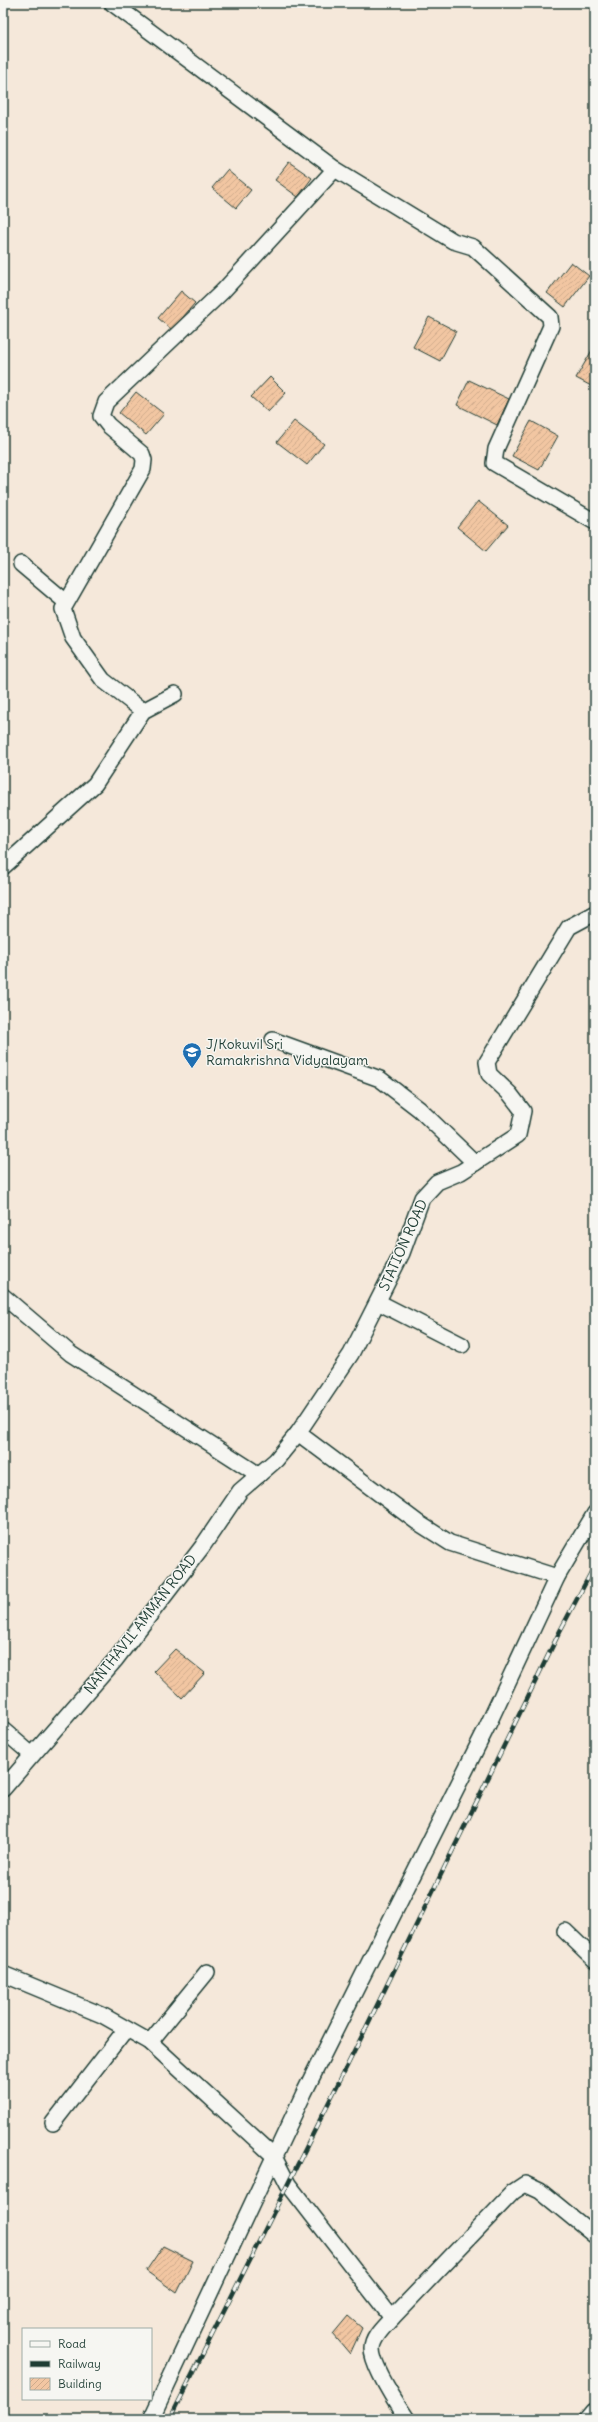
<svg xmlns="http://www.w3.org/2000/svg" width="598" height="2422" viewBox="0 0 598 2422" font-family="Delius,sans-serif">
<defs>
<pattern id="building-hatch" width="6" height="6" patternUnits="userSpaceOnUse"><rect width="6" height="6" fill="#f2c6a2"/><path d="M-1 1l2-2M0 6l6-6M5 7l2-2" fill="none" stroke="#cfab8c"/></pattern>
</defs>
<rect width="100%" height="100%" fill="#f5e8da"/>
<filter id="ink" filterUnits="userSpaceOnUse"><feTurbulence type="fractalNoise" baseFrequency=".025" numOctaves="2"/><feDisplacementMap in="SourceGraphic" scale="8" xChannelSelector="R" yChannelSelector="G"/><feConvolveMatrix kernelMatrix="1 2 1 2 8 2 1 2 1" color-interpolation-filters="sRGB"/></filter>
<g filter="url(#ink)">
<!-- building -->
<g fill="url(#building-hatch)" stroke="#1f3d34">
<polygon points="289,162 312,178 298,197 275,180"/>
<polygon points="227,170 251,190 236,208 212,188"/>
<polygon points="571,262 589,276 565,307 547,293"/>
<polygon points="181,291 195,303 172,330 158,318"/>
<polygon points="429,317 456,331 440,361 413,347"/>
<polygon points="595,345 595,388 576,378"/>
<polygon points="270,377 286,393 268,412 251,397"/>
<polygon points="469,380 509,399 497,425 457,405"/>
<polygon points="136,392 164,414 146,435 119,413"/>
<polygon points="294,421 324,444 307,465 277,442"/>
<polygon points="531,421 558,436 539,470 512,456"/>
<polygon points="478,501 508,525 486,551 457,527"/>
<polygon points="175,1649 205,1673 182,1698 154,1671"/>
<polygon points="163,2246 193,2261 177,2293 146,2271"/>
<polygon points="348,2316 362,2328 350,2354 333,2334"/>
</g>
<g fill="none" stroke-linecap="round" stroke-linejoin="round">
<!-- minor casing -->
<g stroke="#1f3d34" stroke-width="18">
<g id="minor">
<polyline points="112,3 335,169"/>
<polyline points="21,564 66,602"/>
<polyline points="143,711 103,680 73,638 63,609 143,469 144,460 142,454 108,425 101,416 106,402 223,291 335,169 453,241 473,247 550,317 551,326 496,449 494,463 595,522"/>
<polyline points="3,867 95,784 143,711 175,694"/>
<polyline points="273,1040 380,1079 419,1109 475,1163"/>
<polyline points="3,1296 71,1354 259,1475"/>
<polyline points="378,1302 462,1345"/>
<polyline points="298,1433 417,1522 450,1543 557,1577"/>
<polyline points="3,1730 31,1754"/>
<polyline points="3,1789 116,1659 202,1547 240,1491 276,1460 298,1433 351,1354 402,1253 422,1198 437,1182 461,1172 518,1135 523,1111 510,1094 489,1074 487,1062 569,927 595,913"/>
<polyline points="565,1931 595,1960"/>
<polyline points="3,1974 102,2015 150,2042 273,2155 288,2184 392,2318"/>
<polyline points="150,2042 207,1972"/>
<polyline points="53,2123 126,2029"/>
<polyline points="151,2419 304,2093 486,1729 557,1577 595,1513"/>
<path d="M 407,2419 C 397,2404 372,2366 372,2349 C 372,2337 385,2326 392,2318 L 513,2192 L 525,2184 L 540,2191 L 595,2236"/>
</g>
</g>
<!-- tertiary casing -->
<g stroke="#1f3d34" stroke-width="22">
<polyline id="tertiary" points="590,2419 595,2413"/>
</g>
<!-- minor -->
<use href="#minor" stroke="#f6f6f2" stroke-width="15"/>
<!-- tertiary -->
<use href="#tertiary" stroke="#f6f6f2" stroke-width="19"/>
<!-- rail casing -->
<g stroke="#1f3d34" stroke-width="4.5">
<polyline id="rail" points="170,2419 363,2034 560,1631 595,1565"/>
</g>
<!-- rail -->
<use href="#rail" stroke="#f6f6f2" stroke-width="3" stroke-dasharray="9" stroke-linecap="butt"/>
</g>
</g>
<!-- icons -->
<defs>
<g id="school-pin" transform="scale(1)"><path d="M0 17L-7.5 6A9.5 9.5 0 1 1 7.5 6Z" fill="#1f6fb2" stroke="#f6f6f2"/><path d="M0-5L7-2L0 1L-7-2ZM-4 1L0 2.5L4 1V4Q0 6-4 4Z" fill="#fff"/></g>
</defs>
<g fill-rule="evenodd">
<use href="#school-pin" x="192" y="1052"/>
</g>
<g text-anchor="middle" stroke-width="3" stroke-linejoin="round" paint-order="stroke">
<!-- poi labels -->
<g font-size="14" fill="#1f3d34" stroke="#f6f6f2" text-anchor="start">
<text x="206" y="1049">J/Kokuvil Sri<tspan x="206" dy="16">Ramakrishna Vidyalayam</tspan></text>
</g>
<!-- street labels -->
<g font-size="14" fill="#1f3d34" stroke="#f6f6f2">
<text transform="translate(403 1245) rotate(-66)" y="5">STATION ROAD</text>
<text transform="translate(140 1624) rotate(-52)" y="5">NANTHAVIL AMMAN ROAD</text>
</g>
</g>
<!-- margin -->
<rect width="598" height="2422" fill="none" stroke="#f6f6f2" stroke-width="16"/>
<rect x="8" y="8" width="582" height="2406" fill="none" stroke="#1f3d34" stroke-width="1.5" filter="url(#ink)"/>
<!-- legend -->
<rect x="22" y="2328" width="130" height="72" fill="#f6f6f2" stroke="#a0aca6"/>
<rect x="30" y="2341" width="20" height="6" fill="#f6f6f2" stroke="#a0aca6"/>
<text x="58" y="2348" font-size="12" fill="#1f3d34">Road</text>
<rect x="30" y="2361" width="20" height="6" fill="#1f3d34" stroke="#a0aca6"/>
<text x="58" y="2368" font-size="12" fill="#1f3d34">Railway</text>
<rect x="30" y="2378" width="20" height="12" fill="url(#building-hatch)" stroke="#a0aca6"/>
<text x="58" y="2388" font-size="12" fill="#1f3d34">Building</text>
</svg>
